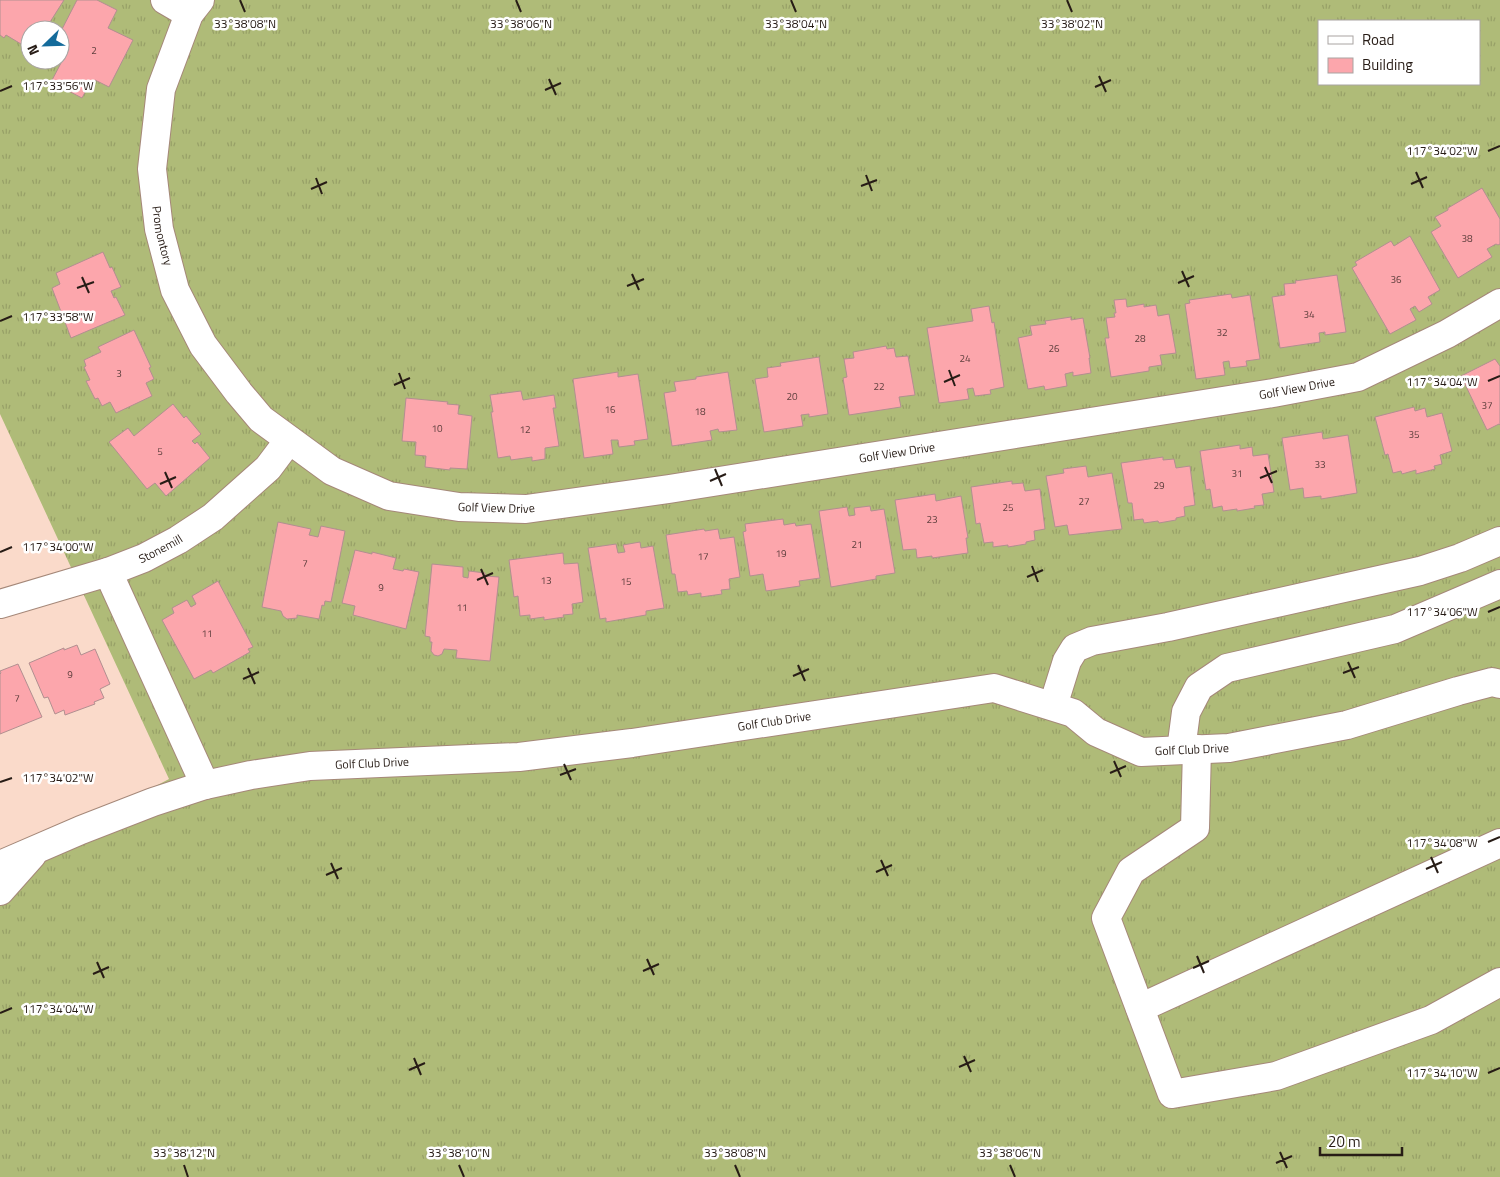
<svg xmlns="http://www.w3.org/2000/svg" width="1500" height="1177" viewBox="0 0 1500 1177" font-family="'Titillium Web',sans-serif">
<defs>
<pattern id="grass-tufts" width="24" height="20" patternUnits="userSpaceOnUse" patternTransform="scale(1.25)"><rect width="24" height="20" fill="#afbb78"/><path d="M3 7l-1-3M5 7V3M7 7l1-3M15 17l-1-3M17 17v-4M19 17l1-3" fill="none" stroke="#97a067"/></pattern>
</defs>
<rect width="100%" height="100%" fill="#fadaca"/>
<!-- grass -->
<path fill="url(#grass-tufts)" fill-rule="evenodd" d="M 0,0 L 1500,0 L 1500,1177 L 0,1177 L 0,875 L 39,848 L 169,779 L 0,414 ZM 1319,21 L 1479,21 L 1479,84 L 1319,84 ZM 30,30 L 60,30 L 60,60 L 30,60 Z"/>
<!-- building -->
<g fill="#fca6ac" stroke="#b18f90">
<polygon points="0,0 64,0 45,30 30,30 30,40 26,47 6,35 4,38 0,35"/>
<polygon points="77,0 97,0 117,10 108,28 133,40 109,87 95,80 92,84 90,83 82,98 51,82 61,63 55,60 60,60 60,33"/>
<polygon points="1482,188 1500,219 1500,244 1498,245 1496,244 1487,249 1492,257 1458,278 1431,232 1441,226 1435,217 1448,210 1448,208"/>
<polygon points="1410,236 1440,290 1428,297 1432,304 1419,312 1415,306 1410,309 1416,320 1390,334 1352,268 1357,265 1355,262 1391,241 1394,246"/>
<polygon points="103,252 110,268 112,267 121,287 111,291 114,298 116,297 125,315 71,338 52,288 60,284 56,273"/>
<polygon points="1337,275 1346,332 1325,335 1325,332 1319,333 1320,342 1280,348 1272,297 1285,295 1284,284 1296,283 1295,281"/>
<polygon points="1231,294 1232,298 1250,295 1260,359 1246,361 1247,366 1230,368 1229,361 1223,362 1225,375 1196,379 1185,304 1190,303 1189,300"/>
<polygon points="1126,299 1127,307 1144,304 1144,307 1156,305 1158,316 1169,314 1176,353 1160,355 1162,365 1149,367 1149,371 1111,377 1105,338 1109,338 1106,318 1115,317 1114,313 1116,313 1114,300"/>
<polygon points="989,306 992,323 994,322 1004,387 990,390 991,394 975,396 973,388 967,389 969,399 939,403 927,328 973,321 971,309"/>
<polygon points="1071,317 1071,320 1083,318 1090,358 1089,358 1091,373 1073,376 1073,372 1065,374 1067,386 1045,390 1044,386 1028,389 1018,338 1032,335 1030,326 1046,324 1045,321"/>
<polygon points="134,330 151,367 149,368 154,379 146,383 152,396 116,413 110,402 102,406 98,398 95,399 86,381 90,380 84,367 86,366 84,360 101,352 98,347"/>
<polygon points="886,346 887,349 894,348 896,357 908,356 915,395 899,397 901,407 849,415 843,378 847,377 844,359 854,358 853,352"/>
<polygon points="819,357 828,414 809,417 809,414 801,415 803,426 764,432 755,379 768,377 767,368 781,366 780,363"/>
<polygon points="1495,359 1500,366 1500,425 1499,424 1487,430 1461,376"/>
<polygon points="618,372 618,377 638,374 648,439 634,441 635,445 619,447 618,440 611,440 613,454 584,458 573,379"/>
<polygon points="728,372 737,430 719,432 718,429 710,431 712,440 672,446 664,393 676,391 674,382 696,379 696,377"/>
<polygon points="521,391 523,400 554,395 556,408 553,408 559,446 545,448 545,459 532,461 532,457 511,460 510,456 498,458 491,412 493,412 490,395"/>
<polygon points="406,398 448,402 447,404 459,405 458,414 472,416 467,469 450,468 450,470 425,467 426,456 415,455 416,442 402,441"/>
<polygon points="173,404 184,418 186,416 201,434 192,441 195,444 197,442 210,458 166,496 155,483 147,489 109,442 128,428 134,436"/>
<polygon points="1414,407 1415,411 1425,408 1427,417 1442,413 1452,451 1440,455 1442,464 1434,466 1435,469 1416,474 1416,470 1402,474 1401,471 1393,473 1388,454 1385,455 1375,417"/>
<polygon points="1322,432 1323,439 1348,435 1357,493 1321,499 1321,496 1304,498 1303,488 1290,490 1282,438"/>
<polygon points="1240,445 1240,449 1252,447 1253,456 1268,454 1274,492 1262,494 1264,505 1254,506 1255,508 1237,511 1237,509 1223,511 1222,506 1213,508 1210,489 1206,490 1200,451"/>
<polygon points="1163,457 1163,460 1174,459 1176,468 1190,466 1195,505 1184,507 1185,516 1176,518 1176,520 1159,523 1158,521 1144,523 1143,519 1134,520 1132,503 1128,503 1121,463"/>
<polygon points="1086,466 1088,477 1112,473 1122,529 1069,535 1067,525 1055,527 1046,476 1064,473 1063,469"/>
<polygon points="1012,481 1012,484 1023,483 1025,491 1040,489 1045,529 1034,531 1035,540 1026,542 1026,544 1008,547 1008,545 993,547 993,542 984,543 980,523 976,524 971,487"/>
<polygon points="935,494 936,501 961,496 968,538 966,538 968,553 932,558 932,556 917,558 916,549 903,550 895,500"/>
<polygon points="870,506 871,511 884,509 895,573 876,576 876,579 831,587 819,511 847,507 849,516 855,515 854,508"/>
<polygon points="783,519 784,525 795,523 796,526 811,524 820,578 799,581 800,586 766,591 763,574 750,576 743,532 746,531 745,524"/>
<polygon points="278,522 311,529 309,535 318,537 321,526 345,531 331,602 325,601 324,606 322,605 319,619 297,615 297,618 287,619 283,616 281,611 262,607"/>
<polygon points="704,529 705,531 718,529 720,539 734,537 740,577 729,579 730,589 721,590 722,594 701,597 701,593 688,595 687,591 678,592 675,574 672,574 666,535"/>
<polygon points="640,542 641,548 653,546 664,608 646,611 646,615 606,622 606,618 600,619 588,548 616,544 618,553 625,552 623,545"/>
<polygon points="355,550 372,554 372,552 396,558 393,569 403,571 404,569 419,572 406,629 353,615 355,606 342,603"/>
<polygon points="563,553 564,564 578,563 583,602 572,604 573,614 563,615 564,617 544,620 544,617 530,619 530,615 520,616 518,596 514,597 509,560"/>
<polygon points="432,564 463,567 463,577 468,578 469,571 485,573 485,576 499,577 490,661 456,658 457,650 444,649 442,654 438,656 434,655 431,651 432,642 430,642 430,637 425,636"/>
<polygon points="218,581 253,647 248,649 250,652 213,673 211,670 194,679 162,620 174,613 172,608 187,600 191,607 196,604 192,596"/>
<polygon points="77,645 81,655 95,649 110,684 100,689 104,698 94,702 95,704 65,715 64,710 55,714 48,697 44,698 29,663 64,648 64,650"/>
<polygon points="18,664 42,717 0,734 0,674 1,673 0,671"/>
</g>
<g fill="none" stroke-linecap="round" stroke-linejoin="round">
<!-- minor casing -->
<g stroke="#a58879" stroke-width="30">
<g id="minor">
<polyline points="165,0 189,14"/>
<path id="s1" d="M 200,0 L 189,14 L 161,89 L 152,169 L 159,229 L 175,290 L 203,345 L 239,393 L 261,419 L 332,471 L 389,496 L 459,507 L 526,509 L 669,489 L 1273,393 L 1358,377 L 1447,334 L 1500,303"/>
<polyline points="108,572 205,785"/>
<path id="s2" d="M 0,604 L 108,572 L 144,558 L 178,540 L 213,517 L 268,468 L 289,440"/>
<polyline points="1053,706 1067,661 1075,648 1092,641 1168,627 1420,571 1460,558 1500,541"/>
<polyline points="1197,749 1195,828 1131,871 1106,918 1172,1094 1276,1076 1431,1020 1500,982"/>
<polyline points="1181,750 1186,712 1199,687 1227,668 1395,629 1500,584"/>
<path id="s3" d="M 0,865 L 81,830 L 153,802 L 205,785 L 251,775 L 310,766 L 519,757 L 632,743 L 994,688 L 1073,713 L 1096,732 L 1141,752 L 1229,748 L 1347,725 L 1458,691 L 1492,682 L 1500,684"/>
<polyline points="0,891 32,855"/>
<polyline points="1140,1008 1500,843"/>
</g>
</g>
<!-- minor -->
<use href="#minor" stroke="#fff" stroke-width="28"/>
</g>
<!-- ticks -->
<path fill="none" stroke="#271c16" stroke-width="2" d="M 240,0 L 245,12M 516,0 L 521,12M 791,0 L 796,12M 1067,0 L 1072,12M 1099,76 L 1106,92M 549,79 L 556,95M 1095,87 L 1111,80M 545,90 L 561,83M 0,91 L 12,86M 1488,151 L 1500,146M 1416,172 L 1423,188M 866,175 L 872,191M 316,178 L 322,194M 1411,184 L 1427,177M 861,186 L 877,180M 311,189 L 327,182M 1182,271 L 1189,287M 632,274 L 639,290M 82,277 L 89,293M 1178,283 L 1194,276M 627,286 L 644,279M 77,288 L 94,282M 0,321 L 12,316M 949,370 L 955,386M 399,373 L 405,389M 1488,381 L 1500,376M 944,382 L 960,375M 394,385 L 410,378M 1265,467 L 1272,483M 715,469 L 722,486M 165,472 L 172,488M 1260,478 L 1277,471M 710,481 L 726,474M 160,484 L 176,477M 0,552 L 12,547M 1032,566 L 1038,582M 481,569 L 488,585M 1027,577 L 1043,570M 477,580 L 493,573M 1488,612 L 1500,607M 1348,662 L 1355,678M 798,665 L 805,681M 248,668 L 255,684M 1343,673 L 1359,667M 793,676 L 809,669M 243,679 L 259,672M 1114,761 L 1121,777M 564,764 L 571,780M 1110,773 L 1126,766M 560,775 L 576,769M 0,782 L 12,778M 1488,842 L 1500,837M 1431,857 L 1438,873M 881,860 L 888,876M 331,863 L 338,879M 1426,869 L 1442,862M 876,872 L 892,865M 326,875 L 342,868M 1197,956 L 1204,973M 647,959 L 654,975M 97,962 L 104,978M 1193,968 L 1209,961M 643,971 L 659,964M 93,974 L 109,967M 0,1013 L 12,1008M 964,1056 L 971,1072M 414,1058 L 421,1075M 959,1067 L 975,1060M 409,1070 L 425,1063M 1488,1073 L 1500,1068M 1280,1152 L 1287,1168M 1276,1163 L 1292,1156M 184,1165 L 188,1177M 459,1165 L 464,1177M 735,1165 L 740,1177M 1010,1165 L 1015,1177"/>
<g text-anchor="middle" stroke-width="5" stroke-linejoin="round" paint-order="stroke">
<!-- number labels -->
<g font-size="10" fill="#5c3e3c">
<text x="94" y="54">2</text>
<text x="1467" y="242">38</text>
<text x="1396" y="283">36</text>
<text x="1309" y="318">34</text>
<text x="1222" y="336">32</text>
<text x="1140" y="342">28</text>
<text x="1054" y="352">26</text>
<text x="965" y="362">24</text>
<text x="119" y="377">3</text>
<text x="879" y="390">22</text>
<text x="792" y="400">20</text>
<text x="1487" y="409">37</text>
<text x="610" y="413">16</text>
<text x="700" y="415">18</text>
<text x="437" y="432">10</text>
<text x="525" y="433">12</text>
<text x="1414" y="438">35</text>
<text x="160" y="455">5</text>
<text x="1320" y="468">33</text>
<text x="1237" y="477">31</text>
<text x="1159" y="489">29</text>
<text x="1084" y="505">27</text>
<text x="1008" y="511">25</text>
<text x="932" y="523">23</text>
<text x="857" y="548">21</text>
<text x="781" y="557">19</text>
<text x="703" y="560">17</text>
<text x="305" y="567">7</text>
<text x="546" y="584">13</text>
<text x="626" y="585">15</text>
<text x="381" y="591">9</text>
<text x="462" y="611">11</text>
<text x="207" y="637">11</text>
<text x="70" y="678">9</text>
<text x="17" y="702">7</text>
</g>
<!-- street labels -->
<g font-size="12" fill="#271c16" stroke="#fff">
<text dy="4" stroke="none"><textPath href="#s1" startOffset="246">Promontory</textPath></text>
<text dy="4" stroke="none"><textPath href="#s1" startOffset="1526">Golf View Drive</textPath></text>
<text dy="4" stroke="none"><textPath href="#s1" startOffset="1121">Golf View Drive</textPath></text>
<text dy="4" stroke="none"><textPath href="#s1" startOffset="716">Golf View Drive</textPath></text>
<text dy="4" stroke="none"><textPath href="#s2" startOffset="170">Stonemill</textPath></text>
<text dy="4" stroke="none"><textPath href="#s3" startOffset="794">Golf Club Drive</textPath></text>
<text dy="4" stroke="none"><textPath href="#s3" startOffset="1229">Golf Club Drive</textPath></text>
<text dy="4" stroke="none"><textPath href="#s3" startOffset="389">Golf Club Drive</textPath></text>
</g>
</g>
<g font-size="12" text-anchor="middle" fill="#271c16" stroke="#fff" stroke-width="5" stroke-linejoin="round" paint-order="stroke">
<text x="245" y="28">33°38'08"N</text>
<text x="521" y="28">33°38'06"N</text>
<text x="796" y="28">33°38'04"N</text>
<text x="1072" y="28">33°38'02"N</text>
<text x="58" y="90">117°33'56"W</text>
<text x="1442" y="155">117°34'02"W</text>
<text x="58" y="321">117°33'58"W</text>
<text x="1442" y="386">117°34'04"W</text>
<text x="58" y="551">117°34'00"W</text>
<text x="1442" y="616">117°34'06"W</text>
<text x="58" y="782">117°34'02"W</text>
<text x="1442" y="847">117°34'08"W</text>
<text x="58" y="1013">117°34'04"W</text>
<text x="1442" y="1077">117°34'10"W</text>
<text x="184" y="1157">33°38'12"N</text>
<text x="459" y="1157">33°38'10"N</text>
<text x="735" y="1157">33°38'08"N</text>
<text x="1010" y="1157">33°38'06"N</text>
</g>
<!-- legend -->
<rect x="1318" y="20" width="162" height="65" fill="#ffffff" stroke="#a9a4a2"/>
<rect x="1328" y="36" width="25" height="8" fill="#ffffff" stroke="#a9a4a2"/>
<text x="1362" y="45" font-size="15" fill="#271c16">Road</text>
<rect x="1328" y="58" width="25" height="15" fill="#fca6ac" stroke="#a9a4a2"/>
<text x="1362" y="70" font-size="15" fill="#271c16">Building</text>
<!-- north arrow -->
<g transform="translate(45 45) rotate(247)"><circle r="24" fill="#ffffff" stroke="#a9a4a2"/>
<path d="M0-4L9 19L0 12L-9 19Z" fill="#146b9b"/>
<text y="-8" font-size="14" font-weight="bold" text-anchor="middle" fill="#271c16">N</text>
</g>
<!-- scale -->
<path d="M1320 1147v8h82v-8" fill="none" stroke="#271c16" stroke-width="2.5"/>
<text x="1328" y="1147" font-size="15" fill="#271c16" stroke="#ffffff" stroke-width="4" paint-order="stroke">20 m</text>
</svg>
